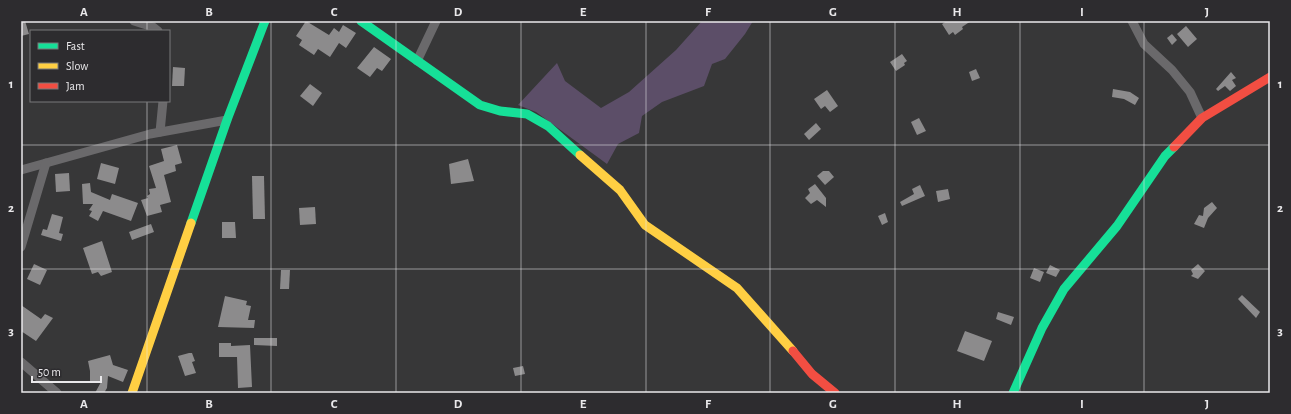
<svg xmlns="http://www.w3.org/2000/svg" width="1291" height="414" viewBox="0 0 1291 414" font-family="'Alegreya Sans',sans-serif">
<rect width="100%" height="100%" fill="#373738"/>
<!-- green -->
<polygon fill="#5c4e68" points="702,21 753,21 745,34 725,59 712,64 704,86 662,102 642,116 639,133 618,144 607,164 536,112 518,105 557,63 565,81 601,108 629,92 676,50"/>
<!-- building -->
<g fill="#8c8b8c">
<polygon points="21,21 25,21 29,34 21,36"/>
<polygon points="306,21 329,35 334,28 339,32 343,25 356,33 346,48 339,43 330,57 318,49 314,55 299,45 302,40 296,36"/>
<polygon points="947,21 971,21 962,27 963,29 955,35 953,32 949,35 942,24"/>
<polygon points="1186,26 1197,39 1188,47 1177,34"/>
<polygon points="1172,34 1177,40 1172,45 1167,38"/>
<polygon points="374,47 391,59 382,71 377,68 370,77 357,68"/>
<polygon points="902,54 907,61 904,63 905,65 896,71 890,62"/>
<polygon points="173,67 185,68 184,86 172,86"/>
<polygon points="976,69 980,78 972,81 969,72"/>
<polygon points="1231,72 1236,78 1232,80 1236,86 1230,91 1225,86 1218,91 1216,89"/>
<polygon points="310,84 322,93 313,106 300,96"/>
<polygon points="1113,89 1130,92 1139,98 1135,105 1124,99 1112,97"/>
<polygon points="827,90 838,106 830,112 825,106 821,109 814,99"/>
<polygon points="919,118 926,131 917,135 911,122"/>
<polygon points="816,123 821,129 809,140 804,134"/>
<polygon points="177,145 182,163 175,165 176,171 164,175 171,202 160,205 162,212 147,216 141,200 148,198 147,196 150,194 149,189 156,188 149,166 164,161 161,149"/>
<polygon points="468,159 474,181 451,184 449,164"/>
<polygon points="101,163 119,168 115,184 97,179"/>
<polygon points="823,171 829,171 834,177 825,185 817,176"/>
<polygon points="69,173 70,191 56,192 55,174"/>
<polygon points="252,176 264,176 265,219 253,219"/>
<polygon points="90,183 91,192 110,200 112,194 138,203 131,221 103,211 98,221 89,216 92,211 89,210 93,204 83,204 82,184"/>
<polygon points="815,184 826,198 826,207 817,200 811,204 805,198 810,193 808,189"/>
<polygon points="920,185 925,196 902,206 900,202 914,194 912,189"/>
<polygon points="948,189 950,199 938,202 936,191"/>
<polygon points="1212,202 1217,208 1208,218 1204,228 1194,224 1199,215 1203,216 1204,208"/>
<polygon points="315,207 316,224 300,225 299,208"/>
<polygon points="885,213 888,222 882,225 878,216"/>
<polygon points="52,214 63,217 59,233 63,234 61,241 41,235 43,229 47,230"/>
<polygon points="222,222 235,222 236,238 222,238"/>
<polygon points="151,224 154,232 132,240 129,232"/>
<polygon points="102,241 112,272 101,276 98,272 92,274 83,248"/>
<polygon points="34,264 47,270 40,285 27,279"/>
<polygon points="1198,264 1205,271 1198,279 1191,276 1193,274 1191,270"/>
<polygon points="1050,265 1060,270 1056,277 1046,273"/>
<polygon points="1034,268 1044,272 1040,282 1030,278"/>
<polygon points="281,270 290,270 289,289 280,289"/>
<polygon points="1242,295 1260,312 1256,318 1238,299"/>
<polygon points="225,296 247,301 246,305 251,306 248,320 255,320 254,328 218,327"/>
<polygon points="21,305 41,319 45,314 53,318 36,341 21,331"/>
<polygon points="998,312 1014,317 1011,325 996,319"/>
<polygon points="965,331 992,341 984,361 957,351"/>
<polygon points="254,338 277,338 277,346 254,345"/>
<polygon points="219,343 231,343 231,346 250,345 252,387 238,388 237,357 219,357"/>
<polygon points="189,353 192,353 195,361 192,362 196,373 185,376 178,356"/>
<polygon points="110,355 113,365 128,370 123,382 108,376 107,388 104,393 95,393 101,382 90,381 90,371 88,361"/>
<polygon points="523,366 525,374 515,376 513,368"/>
</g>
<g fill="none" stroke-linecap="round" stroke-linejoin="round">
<!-- street -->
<g stroke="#6a696b" stroke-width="9">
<polyline points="134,21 153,27 158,31"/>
<polyline points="1132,21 1144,44 1172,70 1190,92 1202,118"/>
<polyline points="417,61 436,21"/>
<polyline points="160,132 163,101"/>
<polyline points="21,170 150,134 227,120"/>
<polyline points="21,247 46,163"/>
<polyline points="21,362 57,393"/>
</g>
<!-- fast -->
<g stroke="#16e098" stroke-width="9">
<polyline points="361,21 480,105 500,111 527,114 548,126 580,155"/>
<polyline points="191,223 227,120 265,21"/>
<polyline points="1013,393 1042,328 1064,289 1117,226 1165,156 1174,147"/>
</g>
<!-- slow -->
<g stroke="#ffcf43" stroke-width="9">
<polyline points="580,155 620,190 645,225 737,288 793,351"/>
<polyline points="132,393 191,223"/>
</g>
<!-- jam -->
<g stroke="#f24e42" stroke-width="9">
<polyline points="1174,147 1202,118 1270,77"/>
<polyline points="793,351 812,374 835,393"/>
</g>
</g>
<!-- grid -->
<path fill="none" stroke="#eae9eb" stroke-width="1" stroke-opacity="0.55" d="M 147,21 L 147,31M 271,21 L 271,393M 396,21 L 396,393M 521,21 L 521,393M 646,21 L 646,393M 770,21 L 770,393M 895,21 L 895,393M 1020,21 L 1020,393M 1144,21 L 1144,393M 147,101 L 147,393M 21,145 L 1270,145M 21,269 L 1270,269"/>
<!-- border -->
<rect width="1291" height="414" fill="none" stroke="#2d2c2f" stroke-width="44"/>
<!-- legend -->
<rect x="30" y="30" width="140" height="72" fill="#2d2c2f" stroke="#79787a"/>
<rect x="38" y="43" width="20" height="6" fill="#16e098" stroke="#79787a"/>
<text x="66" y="50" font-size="12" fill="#eae9eb">Fast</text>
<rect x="38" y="63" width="20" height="6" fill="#ffcf43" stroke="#79787a"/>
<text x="66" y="70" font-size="12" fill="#eae9eb">Slow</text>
<rect x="38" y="83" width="20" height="6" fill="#f24e42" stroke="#79787a"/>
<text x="66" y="90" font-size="12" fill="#eae9eb">Jam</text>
<!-- scale -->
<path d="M32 376v6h69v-6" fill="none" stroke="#eae9eb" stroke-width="2"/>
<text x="38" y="376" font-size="12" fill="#eae9eb" stroke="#2d2c2f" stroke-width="3" paint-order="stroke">50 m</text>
<rect x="22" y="22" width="1247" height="370" fill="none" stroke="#eae9eb" stroke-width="1.5"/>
<g font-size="13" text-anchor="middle" font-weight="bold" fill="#eae9eb">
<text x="84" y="16">A</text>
<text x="209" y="16">B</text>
<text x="334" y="16">C</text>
<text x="458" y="16">D</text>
<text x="583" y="16">E</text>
<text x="708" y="16">F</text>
<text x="833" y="16">G</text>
<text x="957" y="16">H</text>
<text x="1082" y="16">I</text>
<text x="1207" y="16">J</text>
<text x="11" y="88">1</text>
<text x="1280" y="88">1</text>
<text x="11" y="212">2</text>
<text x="1280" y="212">2</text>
<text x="11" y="335">3</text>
<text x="1280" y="335">3</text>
<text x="84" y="408">A</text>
<text x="209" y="408">B</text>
<text x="334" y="408">C</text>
<text x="458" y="408">D</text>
<text x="583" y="408">E</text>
<text x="708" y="408">F</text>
<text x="833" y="408">G</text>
<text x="957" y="408">H</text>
<text x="1082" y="408">I</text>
<text x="1207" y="408">J</text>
</g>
</svg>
